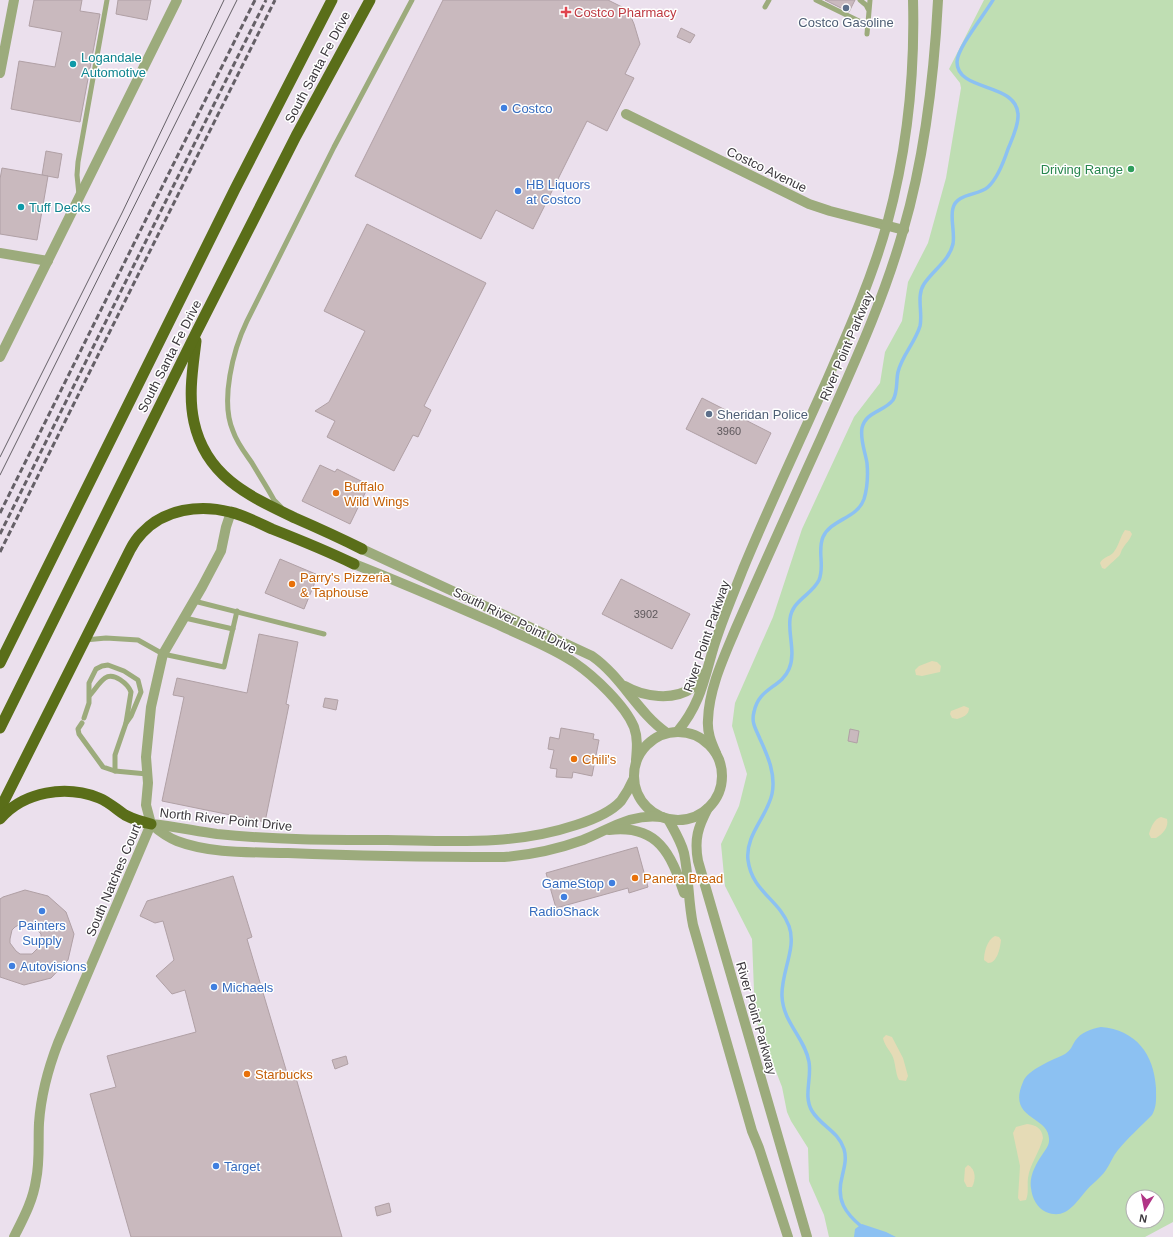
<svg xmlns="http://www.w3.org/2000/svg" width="1173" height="1237" viewBox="0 0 1173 1237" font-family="Arial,sans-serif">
<rect width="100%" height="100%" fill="#ebe0ed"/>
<!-- green -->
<path fill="#bfdeb3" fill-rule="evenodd" d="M 984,0 L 1173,0 L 1173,1222 L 1145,1237 L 829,1237 L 824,1215 L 809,1181 L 808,1148 L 791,1121 L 787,1112 L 782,1087 L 755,1017 L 752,939 L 725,886 L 721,844 L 739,806 L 747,774 L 732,726 L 735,703 L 773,617 L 802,529 L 854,417 L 880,383 L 885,352 L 902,321 L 908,282 L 928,243 L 946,178 L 961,88 L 960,83 L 949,69 ZM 1133,1197 L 1157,1197 L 1157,1221 L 1133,1221 Z"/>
<!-- sand -->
<g fill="#e5dbb6">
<path d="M 1125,530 L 1130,531 L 1132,534 C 1130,540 1126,543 1123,548 C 1121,550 1121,554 1119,556 C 1118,557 1106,568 1105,569 L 1102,568 L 1100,563 C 1103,557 1109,557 1113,553 C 1119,546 1120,537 1125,530 Z"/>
<polygon points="932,661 937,662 941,666 940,672 922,676 916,675 915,670 919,666"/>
<path d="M 964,706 L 969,708 C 969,715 963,717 957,719 L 952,718 L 950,714 L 951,711 Z"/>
<path d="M 1161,817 L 1167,819 C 1169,827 1163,834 1156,838 L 1151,838 L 1149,834 C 1151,827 1154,819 1161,817 Z"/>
<path d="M 995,936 L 999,937 L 1001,940 C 1000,949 997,963 988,963 L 984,960 C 984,952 987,940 995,936 Z"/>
<path d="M 886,1035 L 892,1037 L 903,1058 L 908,1076 L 906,1081 L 899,1080 C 895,1073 896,1063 892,1055 C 889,1050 884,1044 883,1038 Z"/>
<path d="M 1027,1124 C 1036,1125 1042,1128 1043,1138 C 1040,1152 1030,1163 1028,1178 C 1027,1185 1029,1193 1026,1200 L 1020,1201 L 1018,1198 L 1020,1166 L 1013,1133 L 1016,1127 Z"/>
<path d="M 968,1165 C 976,1169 976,1180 972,1187 L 967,1187 L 964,1181 L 965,1168 Z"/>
</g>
<!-- water -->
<g fill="#8cc1f2">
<path d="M 1101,1027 C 1136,1030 1154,1054 1156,1088 C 1156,1098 1157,1106 1152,1115 C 1141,1126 1128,1138 1118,1150 C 1113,1156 1110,1164 1106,1170 C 1100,1179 1091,1184 1085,1192 C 1074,1205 1065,1220 1046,1212 C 1037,1208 1032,1198 1031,1188 C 1029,1176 1036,1164 1042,1155 C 1045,1150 1049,1146 1049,1141 C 1051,1115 1006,1121 1023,1082 C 1028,1069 1053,1060 1065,1054 C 1071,1050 1072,1046 1075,1041 C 1081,1032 1091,1029 1101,1027 Z"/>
<polygon points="862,1224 886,1232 896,1237 854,1237 855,1229"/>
</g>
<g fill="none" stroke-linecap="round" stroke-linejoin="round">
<!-- stream -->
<path stroke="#8cc1f2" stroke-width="3.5" d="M 862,1227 C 845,1213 836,1200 842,1177 C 844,1168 847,1159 844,1149 C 838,1131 821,1126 812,1111 C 803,1096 812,1078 809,1062 C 805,1038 783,1023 782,996 C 781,972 797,948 789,926 C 779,899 752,892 748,860 C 745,835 767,817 772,794 C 776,775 768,756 760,739 C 756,729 751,723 754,712 C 759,687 781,688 789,669 C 796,653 788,635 790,619 C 792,600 812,595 819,580 C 825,566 817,551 823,537 C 831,519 857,519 864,499 C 867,489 868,474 867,463 C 865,451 860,440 862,428 C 866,411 884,412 893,400 C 898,392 896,380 898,372 C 902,355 915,343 920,326 C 923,313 916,296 924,284 C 933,270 949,261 953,244 C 955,232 950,218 953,208 C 957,193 978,196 988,187 C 998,178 1004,161 1008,149 C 1012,139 1019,125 1018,114 C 1016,82 957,92 957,62 C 957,48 985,14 993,0"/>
</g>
<!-- building -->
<g fill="#c9b9be" stroke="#b0a0a5" fill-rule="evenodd">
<polygon points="34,0 82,0 80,11 100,14 80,122 11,109 19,61 55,67 62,32 29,26"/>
<polygon points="118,0 151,0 147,20 116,14"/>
<polygon points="443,0 608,0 628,10 634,24 640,44 625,74 634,78 607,131 587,121 533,229 496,210 481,239 355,176"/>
<polygon points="825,0 855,0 849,12"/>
<polygon points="681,28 695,35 690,43 677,37"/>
<polygon points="46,151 62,154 58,178 42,175"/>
<polygon points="2,168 48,176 37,240 0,234 0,179"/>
<polygon points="367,224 486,283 424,406 431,410 418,437 413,435 394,471 327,437 335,421 315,411 329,402 365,331 324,311"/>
<polygon points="702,398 771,433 756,464 686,429"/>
<polygon points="320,465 335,472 337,469 369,485 350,524 302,501"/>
<polygon points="280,559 318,575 304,609 265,593"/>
<polygon points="621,579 690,614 672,649 602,614"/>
<polygon points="259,634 298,642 286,704 289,705 265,822 162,801 184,697 173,695 177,678 247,693"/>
<polygon points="325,698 338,700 336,710 323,707"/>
<polygon points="561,728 594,734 593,739 599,740 592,776 573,772 572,778 556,777 557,769 550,768 554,750 548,749 550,737 559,739"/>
<polygon points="850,729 859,731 857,743 848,741"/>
<polygon points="637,847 648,887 629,893 628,888 556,908 546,873"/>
<polygon points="233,876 252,937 247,939 287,1073 294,1071 342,1237 131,1237 90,1094 116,1087 107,1056 196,1032 185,990 172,994 156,976 174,960 163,921 155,923 140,916 147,901"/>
<path d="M 25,890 L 48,896 L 66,912 L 74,934 L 68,960 L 51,978 L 24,985 L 0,977 L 0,899 L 3,897 ZM 22,923 L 27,923 L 33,925 L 41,934 L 41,943 L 39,947 L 32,954 L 20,954 L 16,951 L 10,943 L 10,939 L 12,930 L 15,927 Z"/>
<polygon points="346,1056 348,1064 335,1069 332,1060"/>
<polygon points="389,1203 391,1212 377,1216 375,1207"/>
</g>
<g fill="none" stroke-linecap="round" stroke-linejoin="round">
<!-- service -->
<g stroke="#9cab7c" stroke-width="5">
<polyline points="816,0 867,25"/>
<polyline points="860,0 866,5 868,9"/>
<polyline points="765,7 769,0"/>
<polyline points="867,34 870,0"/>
<polyline points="79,195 77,175 78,162 107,0"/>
<path d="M 281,507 L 274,500 C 267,487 259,475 252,463 C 245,453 237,443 233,431 C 220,401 233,350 247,321 L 334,147 L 412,0"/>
<polyline points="194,601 324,634"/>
<polyline points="185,618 233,629"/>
<polyline points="85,640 106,638 138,640 163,654 224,667 237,611"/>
<path d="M 90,695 C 95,690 99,682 105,678 C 114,672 128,684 131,692 L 126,723 L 115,755 L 115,771"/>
<polyline points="84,718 89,703 89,683 96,669 102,666 108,665 124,671 138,680 141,692 131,716 126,723"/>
<polyline points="82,723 78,729 79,734 103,767 115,771 147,774"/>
</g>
<!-- minor -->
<g stroke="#9cab7c" stroke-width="10">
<polyline points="0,73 14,0"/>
<polyline points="626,114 809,204 830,211 904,230"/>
<polyline points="0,253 48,261"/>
<path d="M 14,1237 C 23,1219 33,1201 36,1180 C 40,1161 38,1142 39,1123 C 41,1094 48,1069 58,1043 L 151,824 L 146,805 L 148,783 L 146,757 L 151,707 L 163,654 L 202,587 L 221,551 L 226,527 L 231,512"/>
</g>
<!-- tertiary -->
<g stroke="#9cab7c" stroke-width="10">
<polyline points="0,357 177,0"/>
<path d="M 362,549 L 592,656 C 622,677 637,712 667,733"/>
<path d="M 354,564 C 403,583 451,604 499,625 C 524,637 552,647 575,663 C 594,676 625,705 634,727 C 638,738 637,749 636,760"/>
<path d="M 625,686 C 644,697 673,701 692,688 C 697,684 701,678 705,673"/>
<path d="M 678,731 C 701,703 704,679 714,646 C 722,620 733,595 743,569 C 769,506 799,443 827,380 C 849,330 872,278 887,224 C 907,151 915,75 913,0"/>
<circle cx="678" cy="776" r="44"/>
<path d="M 716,753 C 711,742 707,732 708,720 C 709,688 724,657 736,628 C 764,564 793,500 822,436 C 852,368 883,302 903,231 C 925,156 934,78 938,0"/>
<path d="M 708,808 C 698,827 694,839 698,861 L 807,1237"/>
<path d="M 668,819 C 674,830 681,841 684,853 C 689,877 688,901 693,925 L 752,1131 L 759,1148 L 788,1237"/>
<path d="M 151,824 C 159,831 167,837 177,841 C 211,854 252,852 288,853 C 360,856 432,857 504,857 C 531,855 558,849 583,840 C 610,829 631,813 662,817"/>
<path d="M 151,824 C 173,826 195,831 217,834 C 274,840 330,840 387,840 C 453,841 513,846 576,825 C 592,820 610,813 621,801 C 626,794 630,787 633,780"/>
<path d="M 609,830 C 658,824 671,854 684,893"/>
</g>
<!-- trunk -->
<g stroke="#5a6e19" stroke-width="11">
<path d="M 196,341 C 193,367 188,395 194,422 C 206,477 249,496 295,518 C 318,528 340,538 362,549"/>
<polyline points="0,663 235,189 332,0"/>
<polyline points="0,728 197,331 296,136 370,0"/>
<path d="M 0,809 L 130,550 C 133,544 137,538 142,533 C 164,509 200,504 230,512 C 244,515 259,523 272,529 C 300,540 327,551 354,564"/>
<path d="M 0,819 C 24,791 66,785 99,798 C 109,802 116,809 125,815 C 133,819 142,822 151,824"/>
</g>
<!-- tram -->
<g stroke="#656067" stroke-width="1">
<polyline points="0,457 122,213 224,0"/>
<polyline points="0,475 237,0"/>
</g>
<!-- rail -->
<g stroke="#656067" stroke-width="3" stroke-dasharray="6 3" stroke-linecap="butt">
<polyline points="0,513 255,0"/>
<polyline points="0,534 266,0"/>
<polyline points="0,552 275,0"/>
</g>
</g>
<!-- markers -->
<g fill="#5c6f8a" stroke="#fff" stroke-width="1.5">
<circle cx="846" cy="8" r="4"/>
<circle cx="709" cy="414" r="4"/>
</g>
<path fill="#e0444e" stroke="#fff" stroke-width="1.5" d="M564 6h4v4h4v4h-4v4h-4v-4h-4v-4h4z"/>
<g fill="#0f9aa8" stroke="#fff" stroke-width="1.5">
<circle cx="73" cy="64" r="4"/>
<circle cx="21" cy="207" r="4"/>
</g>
<g fill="#3f7fe0" stroke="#fff" stroke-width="1.5">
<circle cx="504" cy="108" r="4"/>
<circle cx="518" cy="191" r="4"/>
<circle cx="612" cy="883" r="4"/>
<circle cx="564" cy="897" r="4"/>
<circle cx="42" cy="911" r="4"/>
<circle cx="12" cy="966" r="4"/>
<circle cx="214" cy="987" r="4"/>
<circle cx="216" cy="1166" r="4"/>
</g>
<circle fill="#2e9e5b" stroke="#fff" stroke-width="1.5" cx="1131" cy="169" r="4"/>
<g fill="#e8710a" stroke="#fff" stroke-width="1.5">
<circle cx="336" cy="493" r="4"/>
<circle cx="292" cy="584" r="4"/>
<circle cx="574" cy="759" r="4"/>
<circle cx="635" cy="878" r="4"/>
<circle cx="247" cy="1074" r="4"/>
</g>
<g text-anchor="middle" stroke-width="3" stroke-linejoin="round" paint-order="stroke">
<!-- number labels -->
<g font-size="11" fill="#5e585c">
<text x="729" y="435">3960</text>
<text x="646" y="618">3902</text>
</g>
<!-- health labels -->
<g font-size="13" fill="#be3a42" stroke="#fff" text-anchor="start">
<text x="574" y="17">Costco Pharmacy</text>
</g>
<!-- service labels -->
<g font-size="13" fill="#4e5e75" stroke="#fff">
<text x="846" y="27">Costco Gasoline</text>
<text x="717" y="419" text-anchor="start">Sheridan Police</text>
</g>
<!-- culture labels -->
<g font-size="13" fill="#0d838f" stroke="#fff" text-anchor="start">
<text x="81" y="62">Logandale<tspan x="81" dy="15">Automotive</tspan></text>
<text x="29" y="212">Tuff Decks</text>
</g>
<!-- street labels -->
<g font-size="13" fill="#3b373c" stroke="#fff">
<text transform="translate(317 67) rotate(-62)" y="5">South Santa Fe Drive</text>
<text transform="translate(767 169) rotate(26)" y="5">Costco Avenue</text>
<text transform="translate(846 346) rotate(-67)" y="5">River Point Parkway</text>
<text transform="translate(169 356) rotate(-63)" y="5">South Santa Fe Drive</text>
<text transform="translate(515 620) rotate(26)" y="5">South River Point Drive</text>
<text transform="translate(706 636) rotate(-71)" y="5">River Point Parkway</text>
<text transform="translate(226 819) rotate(6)" y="5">North River Point Drive</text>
<text transform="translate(113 880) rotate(-67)" y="5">South Natches Court</text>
<text transform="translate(757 1018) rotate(74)" y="5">River Point Parkway</text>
</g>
<!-- shop labels -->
<g font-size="13" fill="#366cbe" stroke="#fff" text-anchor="start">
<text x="512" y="113">Costco</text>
<text x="526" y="189">HB Liquors<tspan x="526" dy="15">at Costco</tspan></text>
<text x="604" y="888" text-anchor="end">GameStop</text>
<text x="564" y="916" text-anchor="middle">RadioShack</text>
<text x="42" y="930" text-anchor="middle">Painters<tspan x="42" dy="15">Supply</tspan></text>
<text x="20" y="971">Autovisions</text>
<text x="222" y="992">Michaels</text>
<text x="224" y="1171">Target</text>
</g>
<!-- leisure labels -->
<g font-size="13" fill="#27864d" stroke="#fff" text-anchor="end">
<text x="1123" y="174">Driving Range</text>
</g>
<!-- food labels -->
<g font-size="13" fill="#c56008" stroke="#fff" text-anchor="start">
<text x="344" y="491">Buffalo<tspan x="344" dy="15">Wild Wings</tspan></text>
<text x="300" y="582">Parry's Pizzeria<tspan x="300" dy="15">&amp; Taphouse</tspan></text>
<text x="582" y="764">Chili's</text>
<text x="643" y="883">Panera Bread</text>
<text x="255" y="1079">Starbucks</text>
</g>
</g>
<!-- north arrow -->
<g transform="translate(1145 1209) rotate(190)"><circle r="19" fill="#ffffff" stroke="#b1afb1"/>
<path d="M0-3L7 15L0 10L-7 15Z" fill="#b13586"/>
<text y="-6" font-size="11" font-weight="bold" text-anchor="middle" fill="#3b373c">N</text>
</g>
</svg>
